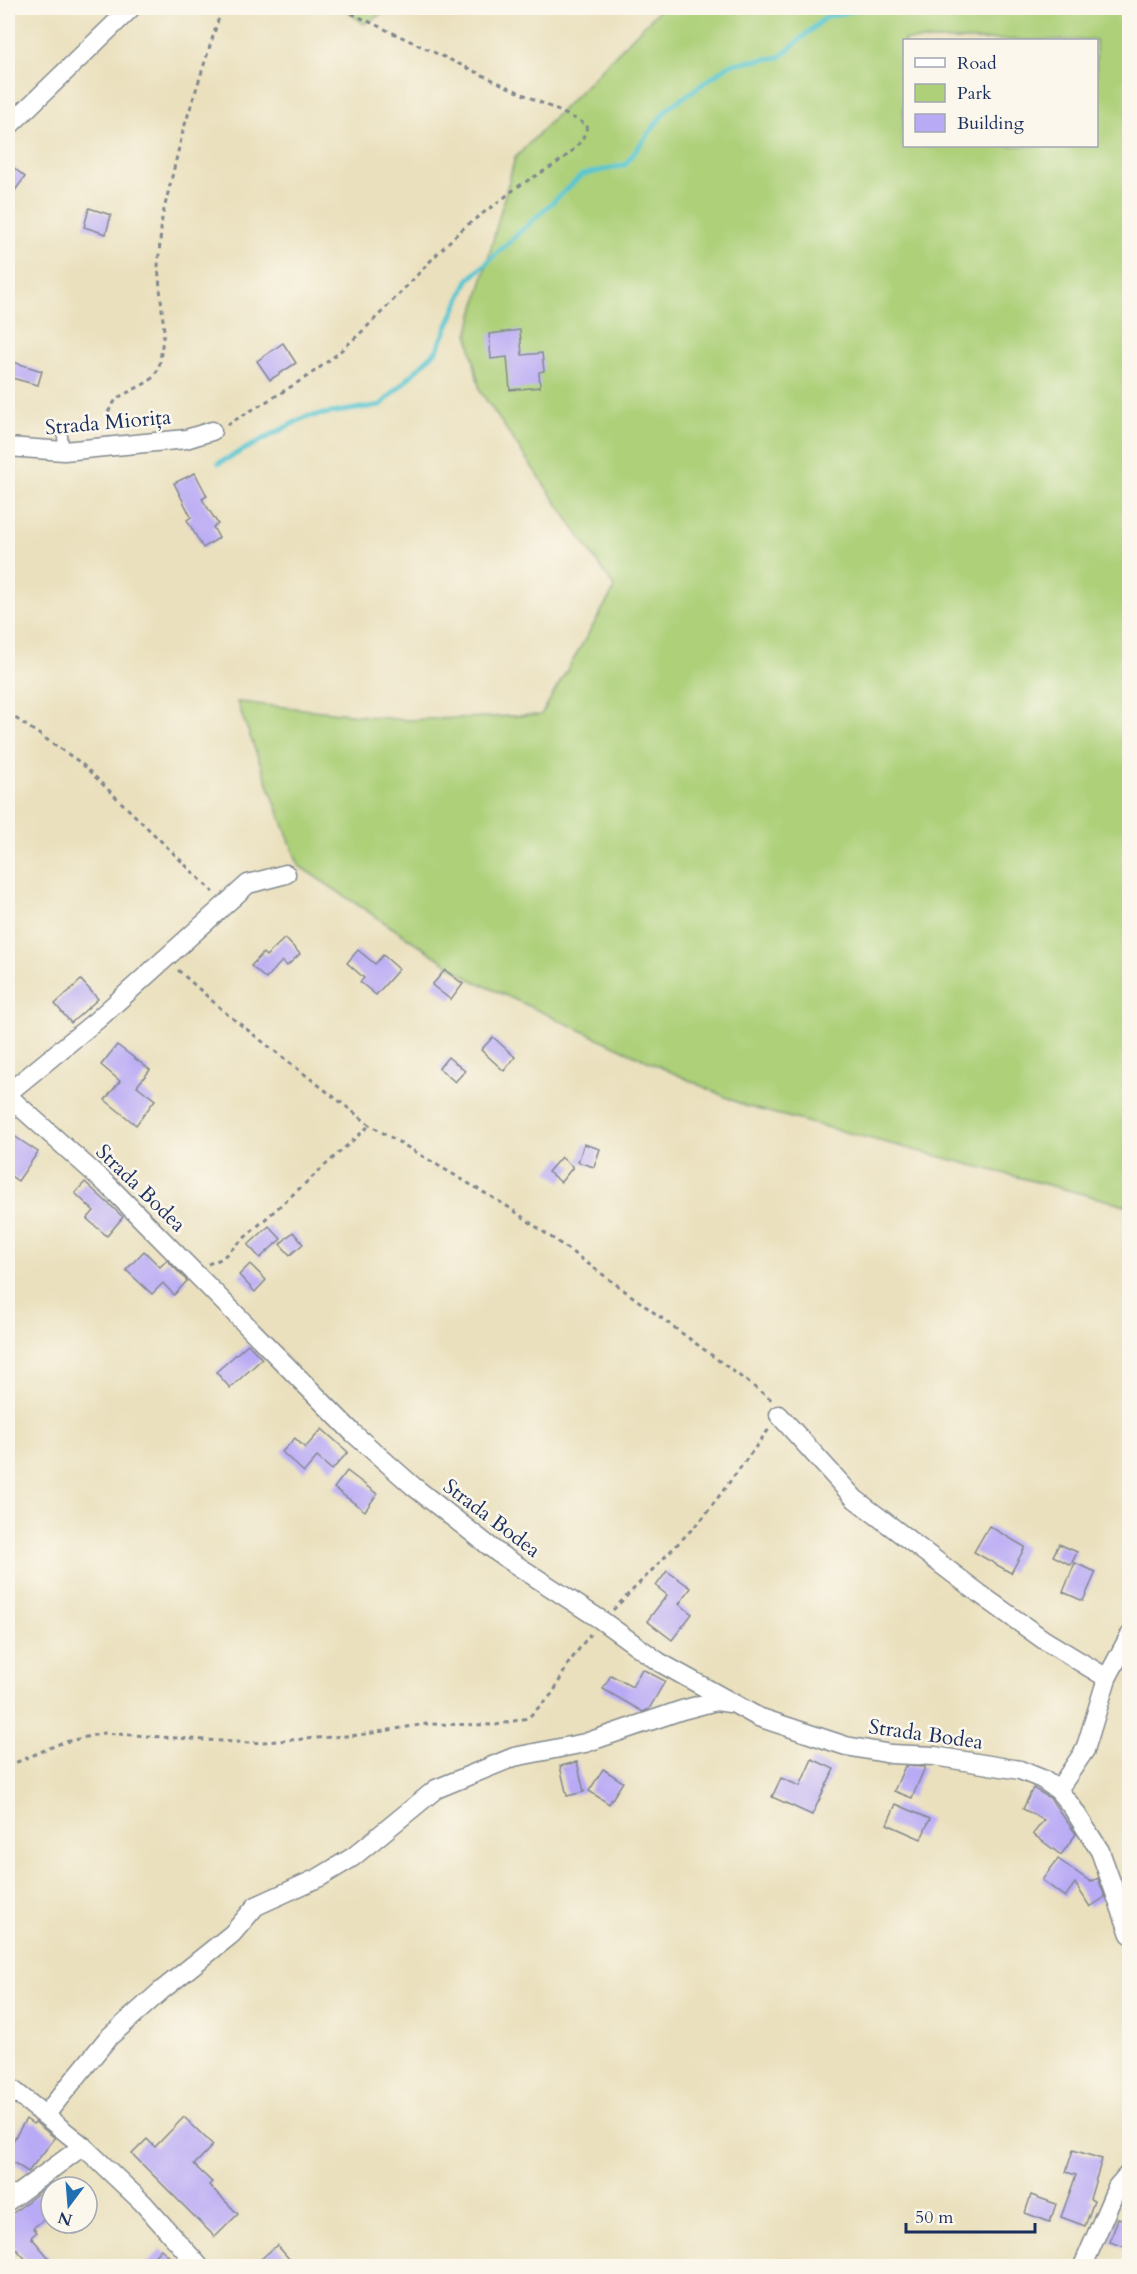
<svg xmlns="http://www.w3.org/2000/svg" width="1137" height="2274" viewBox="0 0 1137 2274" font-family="Cardo,serif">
<rect width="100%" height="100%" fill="#fbf7ec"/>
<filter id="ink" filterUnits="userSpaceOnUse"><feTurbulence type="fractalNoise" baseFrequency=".0167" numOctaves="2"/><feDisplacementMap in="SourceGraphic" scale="12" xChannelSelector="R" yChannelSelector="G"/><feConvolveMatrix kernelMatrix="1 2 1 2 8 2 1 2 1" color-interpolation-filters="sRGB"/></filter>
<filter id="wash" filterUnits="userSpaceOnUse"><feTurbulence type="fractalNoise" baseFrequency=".008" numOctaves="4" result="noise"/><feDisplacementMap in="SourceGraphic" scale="24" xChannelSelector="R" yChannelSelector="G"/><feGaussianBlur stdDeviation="1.35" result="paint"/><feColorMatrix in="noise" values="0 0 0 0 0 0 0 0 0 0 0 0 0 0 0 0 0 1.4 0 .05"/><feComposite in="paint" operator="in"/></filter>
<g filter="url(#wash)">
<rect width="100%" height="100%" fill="#eae0bd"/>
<!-- green -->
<g fill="#add079" stroke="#64806c" stroke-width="1.5" fill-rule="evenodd">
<polygon points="343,8 392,8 364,24"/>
<path d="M 661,8 L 1129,8 L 1129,1206 L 745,1106 L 470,979 L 299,866 L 237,702 L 405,720 L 541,715 L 615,588 L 480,391 L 468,334 L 515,158 ZM 904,40 L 1096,40 L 1096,146 L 904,146 Z"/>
</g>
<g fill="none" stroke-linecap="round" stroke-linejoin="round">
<!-- stream -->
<polyline stroke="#59c6d1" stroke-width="5" points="219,463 305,417 381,405 437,350 468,280 582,175 625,165 667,109 731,64 780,57 826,17 864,8"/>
</g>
<g id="blocks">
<!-- building -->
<g fill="#b9aaf5">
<polygon points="8,163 25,177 8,200"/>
<polygon points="89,208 111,215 106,234 84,227"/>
<polygon points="520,330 522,355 542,353 544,371 539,372 540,387 510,390 507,357 491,359 489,334"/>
<polygon points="283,343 296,363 270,380 257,361"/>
<polygon points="13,362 42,371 38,385 8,377"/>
<polygon points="195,473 207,496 202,499 218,524 213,527 219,538 203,548 187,520 191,517 174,483"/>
<polygon points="285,938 300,954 287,966 282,961 266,979 251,966 263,953 266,956"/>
<polygon points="358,950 375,964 383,955 399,969 376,995 360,982 364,978 347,963"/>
<polygon points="445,970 463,984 451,1000 432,985"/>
<polygon points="81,980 98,999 71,1023 55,1004"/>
<polygon points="493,1037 515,1057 504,1071 481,1050"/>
<polygon points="117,1045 150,1070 137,1086 155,1100 136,1125 105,1100 120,1081 101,1065"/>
<polygon points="448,1057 465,1071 455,1082 439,1068"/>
<polygon points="8,1132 38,1152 18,1181 8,1174"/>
<polygon points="584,1144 600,1149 594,1167 578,1162"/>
<polygon points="561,1157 573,1167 561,1182 548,1172"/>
<polygon points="85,1182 123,1217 107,1236 87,1219 94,1211 75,1193"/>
<polygon points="269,1226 281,1239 260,1258 248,1245"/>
<polygon points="293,1232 303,1244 290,1255 280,1244"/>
<polygon points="144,1251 160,1267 167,1260 187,1281 174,1295 163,1283 152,1294 126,1270"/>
<polygon points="250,1264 266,1280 255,1292 239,1275"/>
<polygon points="248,1344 262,1359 230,1388 216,1372"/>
<polygon points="322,1429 348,1452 332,1470 317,1457 304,1472 282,1452 295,1438 305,1448"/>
<polygon points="347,1471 377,1494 365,1511 334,1488"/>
<polygon points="989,1526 1025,1547 1011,1573 974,1552"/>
<polygon points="1059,1544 1077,1552 1071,1565 1053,1556"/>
<polygon points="1075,1563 1096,1572 1083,1601 1063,1592"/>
<polygon points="667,1571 691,1588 679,1604 692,1614 672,1640 647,1621 667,1595 656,1586"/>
<polygon points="642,1669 665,1681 649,1709 643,1712 603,1689 611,1675 632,1687"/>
<polygon points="812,1759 834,1769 812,1815 772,1797 781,1778 800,1786"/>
<polygon points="577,1762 584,1792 567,1796 560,1766"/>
<polygon points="905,1766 925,1767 912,1798 894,1791"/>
<polygon points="603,1769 623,1782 609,1804 589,1791"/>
<polygon points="1033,1788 1050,1798 1076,1834 1061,1855 1033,1834 1044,1820 1023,1809"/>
<polygon points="896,1804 930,1819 921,1839 887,1824"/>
<polygon points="1058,1859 1091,1882 1098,1878 1105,1897 1090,1907 1075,1883 1065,1897 1042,1880"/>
<polygon points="184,2117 213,2145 194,2165 212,2182 209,2185 238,2214 215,2237 132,2154 147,2139 155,2147"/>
<polygon points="26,2119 33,2124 35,2122 55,2138 28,2172 8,2159 8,2149"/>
<polygon points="1073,2150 1102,2159 1090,2199 1094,2201 1085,2226 1061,2217 1076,2175 1066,2172"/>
<polygon points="51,2183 51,2214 33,2228 37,2232 31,2237 56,2266 32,2266 8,2240 8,2217"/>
<polygon points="1031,2195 1056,2204 1050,2222 1025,2213"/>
<polygon points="1118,2218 1130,2222 1130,2249 1110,2242"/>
<polygon points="277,2245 290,2260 282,2266 253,2266"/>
<polygon points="161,2249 180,2266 145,2266"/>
</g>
</g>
</g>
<g filter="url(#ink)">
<use href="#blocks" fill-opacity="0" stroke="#82888e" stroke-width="1.5"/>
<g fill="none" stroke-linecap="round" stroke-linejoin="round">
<!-- service casing -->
<g stroke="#82888e" stroke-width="12">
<polyline id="service" points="62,432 64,451"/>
</g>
<!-- minor casing -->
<g stroke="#82888e" stroke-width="21">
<g id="minor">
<polyline points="8,127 131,8"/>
<polyline points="8,447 64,451 186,439 212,431"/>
<polyline points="8,1093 97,1020 248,884 286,874"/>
<polyline points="8,1096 111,1188 353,1433 413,1486 498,1553 601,1620 659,1662 758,1717 846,1746 891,1754 934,1756 1020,1770 1042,1779 1058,1790 1072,1807 1100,1851 1130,1934"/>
<polyline points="779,1415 855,1499 980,1594 1044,1640 1107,1678"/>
<polyline points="1058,1790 1085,1750 1107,1678 1130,1635"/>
<polyline points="8,2086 83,2146 143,2203 199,2266"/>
<polyline points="46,2114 108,2038 162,1990 232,1934 256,1906 320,1877 353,1857 436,1789 514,1757 585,1743 682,1710 716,1701 730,1703"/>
<polyline points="8,2201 83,2146"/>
<polyline points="1083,2266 1117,2187 1130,2172"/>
</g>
</g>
<!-- path -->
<g stroke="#82888e" stroke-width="3" stroke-dasharray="4.5 4.5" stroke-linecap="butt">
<polyline points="108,412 117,398 150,381 159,368 164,331 158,266 162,218 183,131 222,8"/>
<path d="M 227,425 C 267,400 310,379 345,347 C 385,312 419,271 457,234 C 473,219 493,207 511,192 C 534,173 581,158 587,126 L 580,121 L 340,8"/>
<polyline points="8,713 81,763 213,892"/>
<polyline points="178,970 227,1014 370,1125 510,1208 590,1265 772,1400"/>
<polyline points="208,1264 221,1259 370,1125"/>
<polyline points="613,1610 702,1519 769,1429"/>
<polyline points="8,1766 61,1743 103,1733 250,1743 359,1735 426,1724 496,1725 528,1718 553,1693 568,1664 590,1634"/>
</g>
<!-- service -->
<use href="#service" stroke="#fff" stroke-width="9"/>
<!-- minor -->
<use href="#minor" stroke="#fff" stroke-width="18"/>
</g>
</g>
<g text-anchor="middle" stroke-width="5" stroke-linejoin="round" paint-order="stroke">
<!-- street labels -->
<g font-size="21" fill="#1b2f5e" stroke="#fbf7ec">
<text transform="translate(108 422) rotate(-5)" y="7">Strada Miorița</text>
<text transform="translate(141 1188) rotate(44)" y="7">Strada Bodea</text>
<text transform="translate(492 1518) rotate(37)" y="7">Strada Bodea</text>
<text transform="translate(926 1734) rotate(8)" y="7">Strada Bodea</text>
</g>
</g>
<!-- margin -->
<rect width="1137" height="2274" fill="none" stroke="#fbf7ec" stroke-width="30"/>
<!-- legend -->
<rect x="903" y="39" width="195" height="108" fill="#fbf7ec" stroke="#a1a7b3" stroke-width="1.5"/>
<rect x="915" y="58" width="30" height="9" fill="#ffffff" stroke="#a1a7b3" stroke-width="1.5"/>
<text x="957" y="69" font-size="18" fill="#1b2f5e">Road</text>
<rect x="915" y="84" width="30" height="18" fill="#add079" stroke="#a1a7b3" stroke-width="1.5"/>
<text x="957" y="99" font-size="18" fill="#1b2f5e">Park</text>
<rect x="915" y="114" width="30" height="18" fill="#b9aaf5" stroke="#a1a7b3" stroke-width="1.5"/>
<text x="957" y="129" font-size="18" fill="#1b2f5e">Building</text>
<!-- north arrow -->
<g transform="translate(69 2205) rotate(196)"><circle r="28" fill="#fbf7ec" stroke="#a1a7b3" stroke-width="1.5"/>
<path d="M0-4.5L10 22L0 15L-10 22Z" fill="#1f6fb2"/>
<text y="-9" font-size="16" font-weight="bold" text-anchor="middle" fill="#1b2f5e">N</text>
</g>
<!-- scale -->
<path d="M906 2223v9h129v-9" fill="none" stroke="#1b2f5e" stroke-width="3"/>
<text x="915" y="2223" font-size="18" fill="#1b2f5e" stroke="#fbf7ec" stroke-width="4.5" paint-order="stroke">50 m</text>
</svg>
